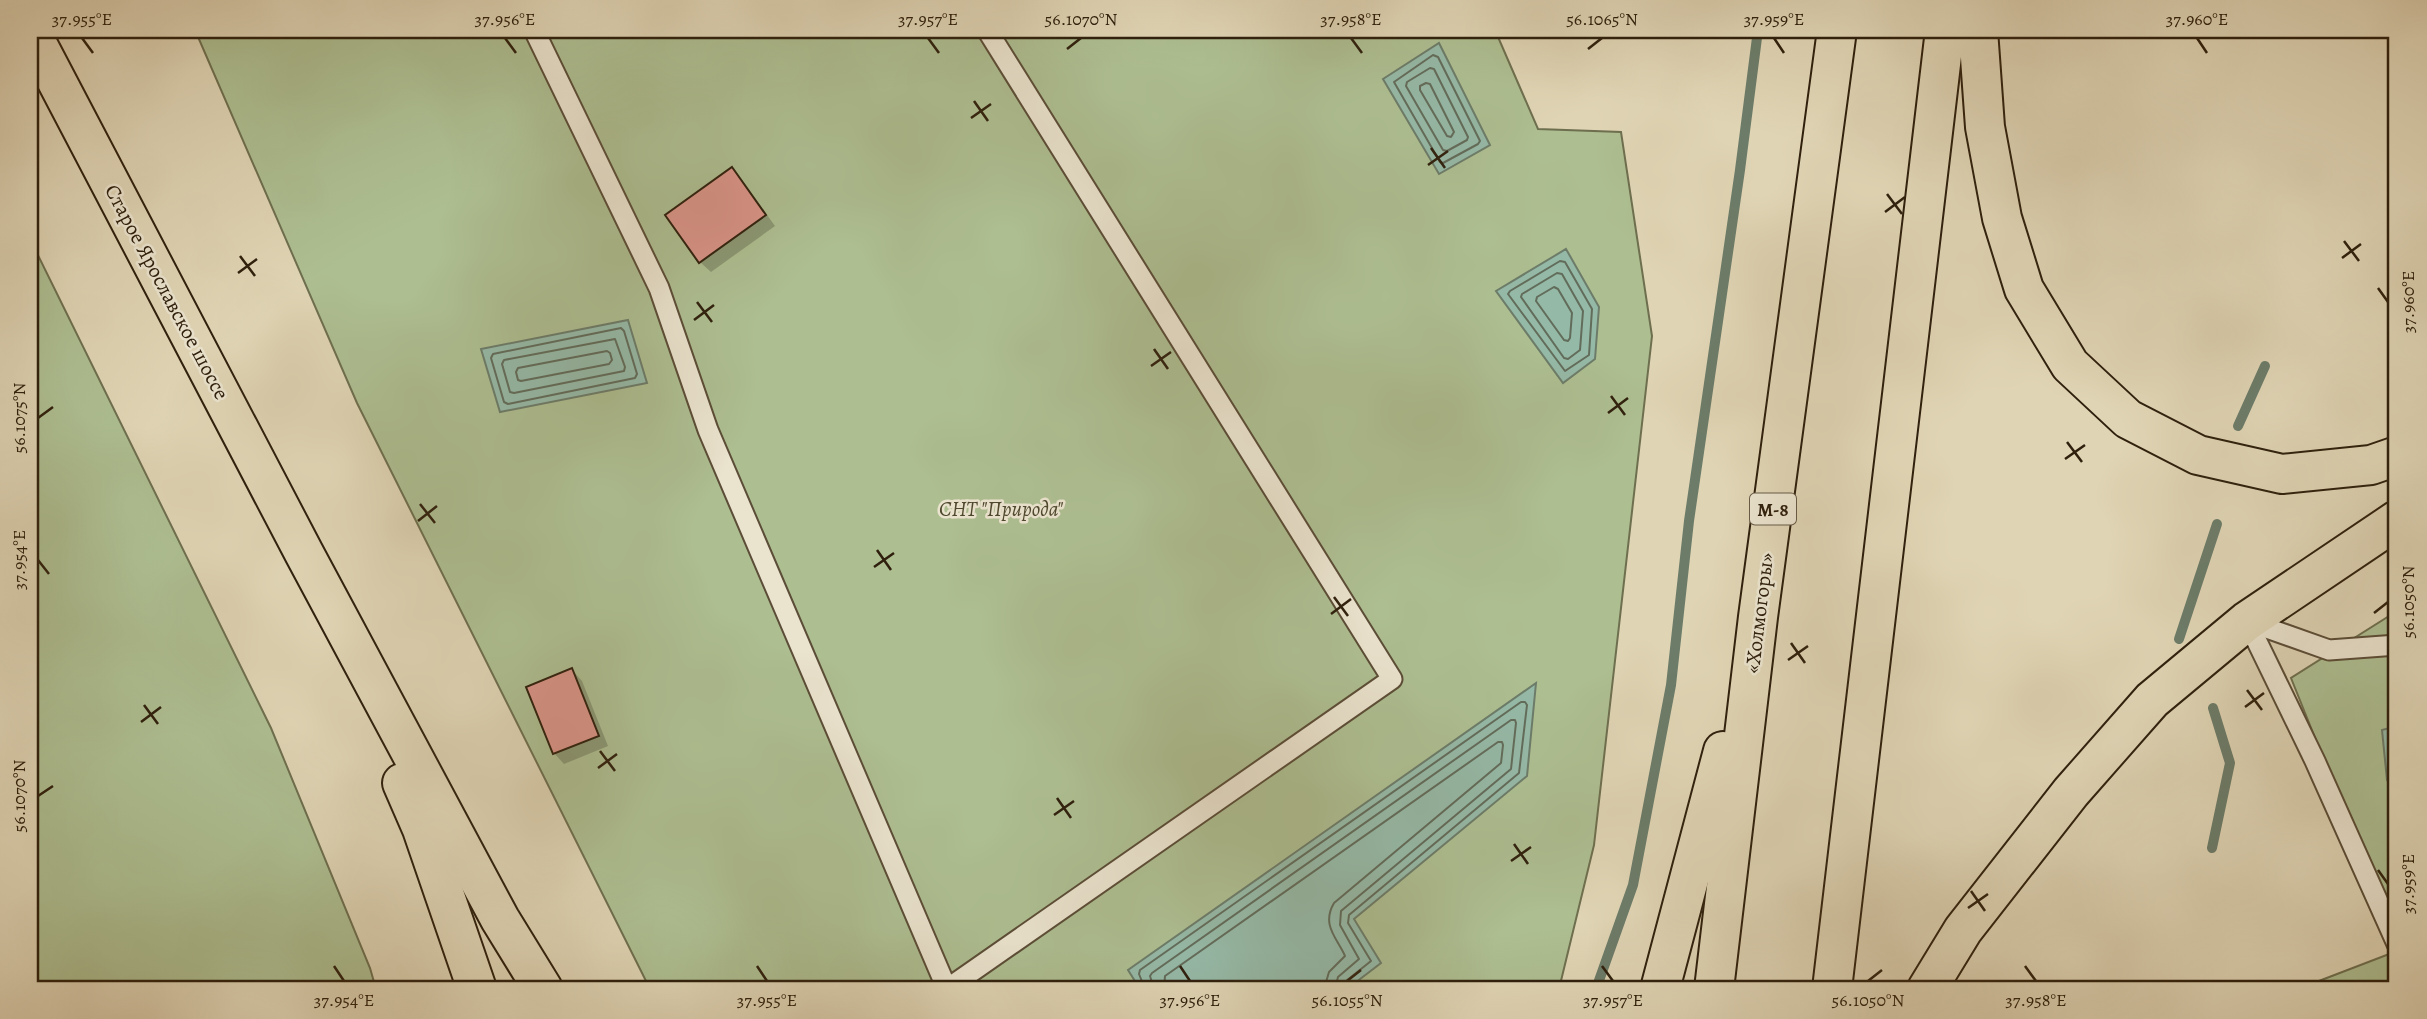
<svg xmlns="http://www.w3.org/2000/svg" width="2427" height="1019" viewBox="0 0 2427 1019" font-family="Alegreya,serif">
<rect width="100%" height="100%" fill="#dfd4b4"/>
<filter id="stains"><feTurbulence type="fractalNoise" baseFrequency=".00286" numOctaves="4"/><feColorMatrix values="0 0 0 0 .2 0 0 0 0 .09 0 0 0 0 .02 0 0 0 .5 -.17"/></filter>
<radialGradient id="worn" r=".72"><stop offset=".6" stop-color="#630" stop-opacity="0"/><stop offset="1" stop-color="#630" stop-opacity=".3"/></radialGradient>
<!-- green -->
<g fill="#adbe91" stroke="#6e6f4f" stroke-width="2">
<polygon points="195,30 1495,30 1538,129 1621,132 1652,336 1594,845 1559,989 650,989 357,403"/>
<polygon points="30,239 271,728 370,968 376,989 30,989"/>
<polygon points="2397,611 2397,942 2291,678"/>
<polygon points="2397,951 2397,989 2298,989"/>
</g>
<!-- water -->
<g fill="#95b9a7" stroke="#6c7c69" stroke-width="2">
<polygon points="1439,43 1490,145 1439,174 1383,79"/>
<polygon points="1566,249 1599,307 1595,359 1563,383 1496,291"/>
<polygon points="628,320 647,383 500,412 481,349"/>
<polygon points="1536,683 1527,776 1354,919 1381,963 1347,989 1140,989 1128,970"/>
<polygon points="2397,726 2397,796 2387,780 2382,730"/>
</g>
<!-- shadow -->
<g fill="#0003">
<polygon points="732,170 742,180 775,226 711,272 700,262 667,216"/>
<polygon points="572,670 582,681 608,746 564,764 554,753"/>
</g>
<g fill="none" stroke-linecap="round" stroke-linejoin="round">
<!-- shore -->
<g stroke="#626c5a" stroke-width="2">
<polygon points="1433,55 1438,57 1480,141 1478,144 1443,163 1440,162 1394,82"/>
<polygon points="1430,68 1434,69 1468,137 1467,140 1447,151 1443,150 1406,86 1407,82"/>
<polygon points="1426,83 1430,84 1454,132 1451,137 1447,136 1420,90 1420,86"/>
<polygon points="1560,261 1565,262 1592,309 1589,355 1565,371 1508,294 1510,291"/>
<polygon points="1557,273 1562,274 1583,311 1580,350 1568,359 1564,358 1521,297 1522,294"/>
<polygon points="1554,287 1558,289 1572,313 1570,338 1568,341 1564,340 1536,301 1537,297"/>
<polygon points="621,328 624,331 637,374 635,378 508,404 504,402 491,358 493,354"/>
<polygon points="615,339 625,367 624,371 514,393 510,392 502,364 504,360"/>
<polygon points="607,351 610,353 612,360 609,364 521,381 518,380 516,372 518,368"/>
<polyline points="1145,989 1139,974 1140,970 1521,702 1525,702 1527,705 1519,773 1349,915 1348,923 1371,961 1346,981 1343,989"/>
<polyline points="1154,989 1150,976 1152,973 1511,720 1515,720 1516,723 1511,769 1341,911 1340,925 1359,959 1338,977 1335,989"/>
<path d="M 1164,989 L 1165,976 L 1498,742 L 1502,742 L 1503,745 L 1501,763 L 1334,903 C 1321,925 1337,938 1345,956 L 1329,972 L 1324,989"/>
</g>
<!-- stream -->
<g stroke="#6c7c69" stroke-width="10">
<polyline points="2238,426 2265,366"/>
<polyline points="2179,639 2217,524"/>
<polyline points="2212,848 2230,763 2213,708"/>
<polyline points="1596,989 1633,885 1671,685 1689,521 1740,170 1758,30"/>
</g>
</g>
<!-- building -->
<g fill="#da9489" stroke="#2f200d" stroke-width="2">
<polygon points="732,167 766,215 699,263 665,215"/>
<polygon points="572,668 599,736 553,754 526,687"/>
</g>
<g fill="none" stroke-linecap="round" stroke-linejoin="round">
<!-- lane casing -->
<g stroke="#5b4d37" stroke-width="23">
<g id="lane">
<polyline points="534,30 659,288 708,430 947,989 1392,679 987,30"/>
<polyline points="2247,621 2315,761 2397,944"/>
<polyline points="2247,621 2329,650 2397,645"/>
</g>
</g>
<!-- highway casing -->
<g stroke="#2f200d" stroke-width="42">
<g id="highway">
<polyline points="30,30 304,553 500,919 543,989"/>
<polyline points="1978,30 1985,127 2002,218 2024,289 2070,365 2128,419 2198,455 2282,474 2371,465 2397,456"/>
<polyline points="402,783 422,829 477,989"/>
<polyline points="1660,989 1723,751"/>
<polyline points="1714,989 1758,617 1837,30"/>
<polyline points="1832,989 1945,30"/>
<polyline points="1927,989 1963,930 2071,792 2152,700 2247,621 2397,520"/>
</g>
</g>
<!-- lane -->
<use href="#lane" stroke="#eae3ce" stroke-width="19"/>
<!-- highway -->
<use href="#highway" stroke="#dfd4b4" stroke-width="38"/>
</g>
<!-- ticks -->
<path fill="none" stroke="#2f200d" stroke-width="2.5" d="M 82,38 L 93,53M 505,38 L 516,53M 928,38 L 939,53M 1351,38 L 1362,53M 1774,38 L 1784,53M 2197,38 L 2207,53M 1067,49 L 1081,38M 1588,49 L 1602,38M 974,101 L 988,121M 971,118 L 991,104M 1431,148 L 1445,168M 1428,165 L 1448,151M 1887,194 L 1902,214M 1885,212 L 1905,197M 2344,241 L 2359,261M 240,256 L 255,276M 2342,258 L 2361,244M 238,273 L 257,259M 2378,288 L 2388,302M 697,302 L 712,322M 694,320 L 714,305M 1154,349 L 1168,369M 1151,366 L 1171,352M 1611,396 L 1625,415M 1608,413 L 1628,398M 38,418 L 53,407M 2067,442 L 2082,462M 2065,459 L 2085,445M 420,504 L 435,523M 418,521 L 437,506M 877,550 L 891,570M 38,560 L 49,574M 874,567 L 894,553M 1334,597 L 1348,616M 2374,613 L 2388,602M 1331,614 L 1351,599M 1791,643 L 1805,663M 1788,660 L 1808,646M 2247,690 L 2262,710M 144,705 L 158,724M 2245,707 L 2264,693M 141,722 L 161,707M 600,751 L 615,771M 598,768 L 617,754M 38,796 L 53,786M 1057,798 L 1071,818M 1054,815 L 1074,801M 1514,844 L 1528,864M 1511,861 L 1531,847M 2378,870 L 2388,884M 1971,891 L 1985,911M 1968,908 L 1988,894M 334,966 L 344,981M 757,966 L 767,981M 1180,966 L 1190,981M 1602,966 L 1613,981M 2025,966 L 2036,981M 1347,981 L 1361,970M 1868,981 L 1882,970"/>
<g text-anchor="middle" stroke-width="5" stroke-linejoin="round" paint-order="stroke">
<!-- shield labels -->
<rect fill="#eae3ce" stroke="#675a47" stroke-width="2" x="1750" y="493.5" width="46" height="31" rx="5"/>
<g font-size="19" font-weight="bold" fill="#2f200d">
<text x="1773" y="516">М-8</text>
</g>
<!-- street labels -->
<g font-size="21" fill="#2f200d" stroke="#eae3ce">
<text transform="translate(167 292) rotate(62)" y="7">Старое Ярославское шоссе</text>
<text transform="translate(1759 613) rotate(-83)" y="7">«Холмогоры»</text>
</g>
<!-- park labels -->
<g font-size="21" font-style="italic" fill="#4e482e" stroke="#eae3ce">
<text x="1001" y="516">СНТ "Природа"</text>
</g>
</g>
<!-- margin -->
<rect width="2427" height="1019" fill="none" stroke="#dfd4b4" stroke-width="77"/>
<rect x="38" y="38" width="2350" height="943" fill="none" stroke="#2f200d" stroke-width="2.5"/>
<g font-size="18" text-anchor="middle" fill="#2f200d">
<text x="82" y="25">37.955°E</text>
<text x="505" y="25">37.956°E</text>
<text x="928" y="25">37.957°E</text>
<text x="1081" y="25">56.1070°N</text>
<text x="1351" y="25">37.958°E</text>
<text x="1602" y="25">56.1065°N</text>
<text x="1774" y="25">37.959°E</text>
<text x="2197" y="25">37.960°E</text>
<text transform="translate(2408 302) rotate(-90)" y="6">37.960°E</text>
<text transform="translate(19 418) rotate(-90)" y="6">56.1075°N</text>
<text transform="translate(19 560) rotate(-90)" y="6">37.954°E</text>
<text transform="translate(2408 602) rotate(-90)" y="6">56.1050°N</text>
<text transform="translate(19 796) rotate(-90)" y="6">56.1070°N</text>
<text transform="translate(2408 884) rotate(-90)" y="6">37.959°E</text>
<text x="344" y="1006">37.954°E</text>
<text x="767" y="1006">37.955°E</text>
<text x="1190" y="1006">37.956°E</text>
<text x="1347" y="1006">56.1055°N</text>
<text x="1613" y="1006">37.957°E</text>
<text x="1868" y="1006">56.1050°N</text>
<text x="2036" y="1006">37.958°E</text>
</g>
<rect width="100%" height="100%" filter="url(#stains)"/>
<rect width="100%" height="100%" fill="url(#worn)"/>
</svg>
